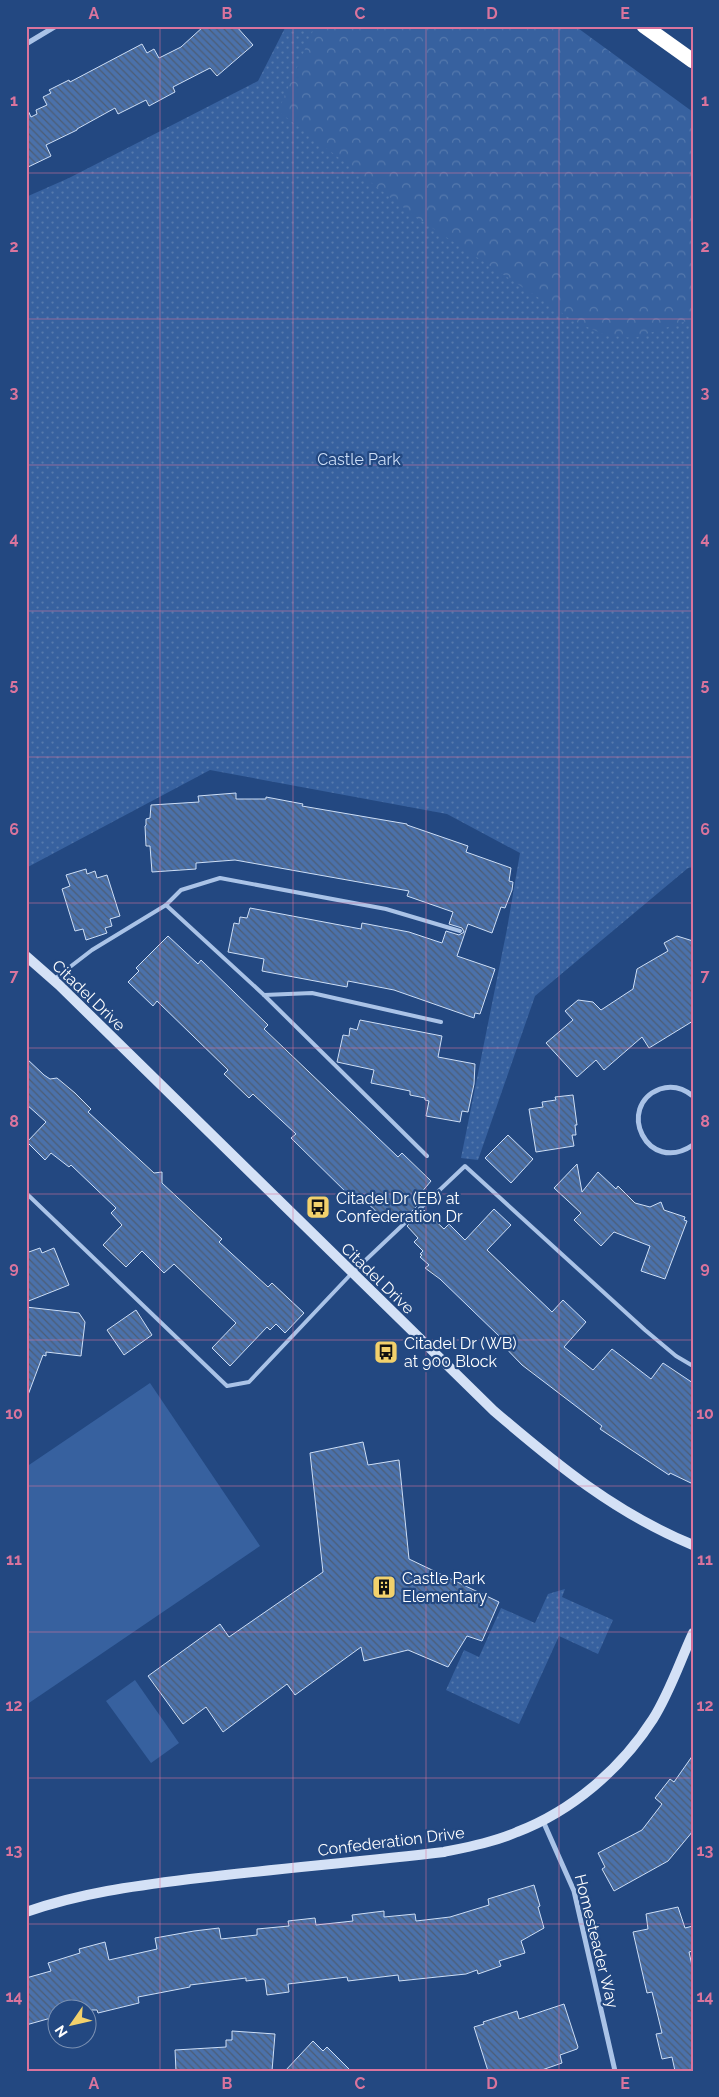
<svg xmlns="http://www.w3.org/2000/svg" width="719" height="2097" viewBox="0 0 719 2097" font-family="Raleway,sans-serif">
<defs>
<pattern id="grass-dots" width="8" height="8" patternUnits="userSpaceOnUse" patternTransform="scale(1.25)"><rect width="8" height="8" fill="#37619f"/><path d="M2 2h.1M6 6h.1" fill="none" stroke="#5579ad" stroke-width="1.8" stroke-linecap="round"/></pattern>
<pattern id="forest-crowns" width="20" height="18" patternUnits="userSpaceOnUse" patternTransform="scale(1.25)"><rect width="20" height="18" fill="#37619f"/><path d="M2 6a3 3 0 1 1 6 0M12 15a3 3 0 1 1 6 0" fill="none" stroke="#5579ad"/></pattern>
<pattern id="building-back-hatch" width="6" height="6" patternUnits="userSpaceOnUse" patternTransform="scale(1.25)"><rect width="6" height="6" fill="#4b71aa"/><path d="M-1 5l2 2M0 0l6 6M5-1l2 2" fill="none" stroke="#4c5d76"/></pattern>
</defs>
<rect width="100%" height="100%" fill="#234881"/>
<!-- grass -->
<g fill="url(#grass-dots)">
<polygon points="286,26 425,26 693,228 693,867 688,868 535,996 478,1160 461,1158 507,929 520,853 447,814 210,770 26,868 26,197 69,178 258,81"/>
<polygon points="565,1589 562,1597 613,1620 598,1654 559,1636 519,1724 446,1690 464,1650 479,1657 501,1608 535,1623 548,1594"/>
</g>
<!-- forest -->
<polygon fill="url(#forest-crowns)" points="315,26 575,26 693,112 693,319 634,338 605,335 574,321 417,218 278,111"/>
<!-- pitch -->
<g fill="#37619f">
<polygon points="150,1383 260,1546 26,1705 26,1467"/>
<polygon points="135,1680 179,1743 151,1763 106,1701"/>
</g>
<!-- building -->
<g fill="url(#building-back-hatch)" stroke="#cddef6">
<polygon points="204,26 236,26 253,45 217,76 210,68 173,87 175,92 173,93 149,106 146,100 118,114 115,108 77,129 77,130 46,145 51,156 26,168 26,106 31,117 37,114 36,110 47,105 43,97 51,93 49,90 69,80 70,82 142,44 147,53 154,49 159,58 181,47"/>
<polygon points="236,793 236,799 266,799 266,797 303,804 302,806 407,824 407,825 468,846 466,852 511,868 509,881 513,882 512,890 505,908 501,907 492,933 468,924 457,956 495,969 480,1014 475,1013 474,1018 394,990 348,981 347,987 262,971 264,959 228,952 234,923 239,924 240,917 247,918 250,908 361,929 362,923 409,932 442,943 446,931 459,935 464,932 462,928 449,924 453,912 407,896 409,891 235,860 196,863 196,869 152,872 150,846 146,846 145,826 146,825 146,819 150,818 151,805 199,802 198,796"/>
<polygon points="86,869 87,874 95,871 97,878 107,875 120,916 110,919 112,926 105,928 107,933 86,940 83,929 75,931 62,889 70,886 66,875"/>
<polygon points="168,936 198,964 201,960 268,1025 264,1029 398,1157 402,1153 431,1181 415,1200 419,1204 402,1221 395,1214 387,1222 358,1194 353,1199 291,1138 296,1134 253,1094 249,1098 224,1074 228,1070 157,1001 153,1006 128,982 139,971 136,968"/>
<polygon points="677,936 693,941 693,1021 649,1048 642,1037 604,1070 596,1060 577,1077 546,1043 573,1020 565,1011 578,1000 593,1002 601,1010 633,989 637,969 668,951 664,943"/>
<polygon points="360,1020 442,1036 438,1057 475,1064 474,1084 468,1112 462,1111 460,1122 426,1116 429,1101 425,1100 425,1098 410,1095 410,1091 371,1083 374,1070 337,1062 343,1035 349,1036 350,1028 357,1030"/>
<polygon points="26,1058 44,1075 50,1079 57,1078 75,1093 91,1109 88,1112 154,1173 162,1172 162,1183 222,1239 219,1242 268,1287 272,1283 304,1313 285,1333 276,1324 270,1330 267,1327 230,1366 212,1348 236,1323 174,1264 164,1273 142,1251 126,1267 103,1245 122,1225 111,1213 116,1208 71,1165 69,1167 51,1153 45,1160 27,1142 46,1122 26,1104"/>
<polygon points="573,1095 577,1125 575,1125 576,1135 572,1135 574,1146 536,1152 529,1109 543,1107 542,1102 556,1100 555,1097"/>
<polygon points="508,1135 533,1159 511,1183 485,1158"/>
<polygon points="577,1164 582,1192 598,1172 616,1189 618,1186 635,1203 650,1207 661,1202 664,1210 685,1217 684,1220 687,1221 665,1279 641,1271 650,1246 614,1232 601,1246 574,1220 581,1213 554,1188"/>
<polygon points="494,1209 511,1225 487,1250 552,1312 563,1300 586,1322 564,1347 593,1370 612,1349 651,1379 663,1363 693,1383 693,1484 670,1473 669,1475 600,1429 602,1426 522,1365 496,1338 499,1336 440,1279 425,1268 429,1265 420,1257 422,1255 420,1254 423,1251 414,1242 418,1238 407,1226 424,1210 444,1229 449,1224 465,1240"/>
<polygon points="40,1248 42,1253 54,1248 69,1285 26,1302 26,1253"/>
<polygon points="26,1307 79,1313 85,1322 81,1356 46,1352 46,1356 43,1355 28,1395 26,1394"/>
<polygon points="136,1310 152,1335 124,1355 107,1330"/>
<polygon points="363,1442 368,1465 399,1460 409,1559 499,1602 482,1641 467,1636 448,1667 408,1650 364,1661 361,1647 295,1695 287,1684 223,1732 206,1707 183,1724 148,1676 220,1624 229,1637 323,1572 310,1453"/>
<polygon points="693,1755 693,1831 668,1861 614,1891 602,1869 605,1867 598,1853 642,1830 662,1804 655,1798 670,1779 674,1782"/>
<polygon points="534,1885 540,1906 538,1907 544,1928 521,1941 525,1953 499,1961 501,1966 478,1974 477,1970 466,1974 399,1981 398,1975 348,1981 347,1977 288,1984 289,1992 267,1995 265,1980 263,1979 246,1981 246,1978 190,1985 190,1987 138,1997 139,2003 98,2013 97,2010 58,2010 58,2016 26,2025 26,1978 51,1971 48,1963 80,1953 79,1949 105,1942 109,1960 157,1949 155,1938 194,1931 219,1928 221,1939 257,1935 257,1929 289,1926 288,1921 315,1918 316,1925 353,1921 352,1915 384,1911 384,1917 415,1914 416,1921 450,1917 489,1905 488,1899"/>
<polygon points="678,1907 685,1928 693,1926 693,1951 689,1952 693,1970 693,2071 675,2071 672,2057 662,2059 656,2034 662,2033 652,1992 647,1993 633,1932 648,1929 646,1914"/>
<polygon points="564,2004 578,2047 577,2049 560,2055 562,2063 539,2071 488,2071 474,2027 484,2024 483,2022 517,2011 519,2019"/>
<polygon points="232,2031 275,2034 272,2071 176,2071 175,2050 226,2047 226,2040 232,2040"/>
<polygon points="313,2041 323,2051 327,2047 351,2071 285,2071"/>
</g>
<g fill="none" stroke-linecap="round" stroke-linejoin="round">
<!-- lane -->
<g stroke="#aac3e7" stroke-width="4">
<polyline points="166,905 181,890 220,878 386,909 460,931"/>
<polyline points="53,980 92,950 166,905 264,995 427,1156"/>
<polyline points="264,995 312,993 441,1022"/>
<polyline points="26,1193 227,1386 249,1382 352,1273 465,1166 645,1330 676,1356 693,1366"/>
</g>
<!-- street -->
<g stroke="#aac3e7" stroke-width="5">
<polyline points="26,44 56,26"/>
<path d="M 693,1096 C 683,1088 672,1085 660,1089 C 615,1106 647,1176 693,1145"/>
<polyline points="543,1821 574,1891 615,2071"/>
</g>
<!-- secondary -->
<g stroke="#d4e1f6" stroke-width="10">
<path d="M 26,956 L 59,985 L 494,1411 C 556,1464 615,1513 693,1545"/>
<path d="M 26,1912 C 80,1893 134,1886 190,1879 C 274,1869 359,1862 444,1852 C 468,1847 494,1842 517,1832 C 572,1811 621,1769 653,1719 C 670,1692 680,1661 693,1633"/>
</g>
<!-- highway -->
<polyline stroke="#fff" stroke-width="15" points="644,26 693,61"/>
</g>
<!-- grid -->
<path fill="none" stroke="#da749d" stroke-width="1" stroke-opacity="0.55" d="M 160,26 L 160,2071M 293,26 L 293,2071M 426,26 L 426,2071M 559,26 L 559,2071M 26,173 L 693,173M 26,319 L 693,319M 26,465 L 693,465M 26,611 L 693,611M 26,757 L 693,757M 26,903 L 693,903M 26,1048 L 693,1048M 26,1194 L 693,1194M 26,1340 L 693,1340M 26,1486 L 693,1486M 26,1632 L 693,1632M 26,1778 L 693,1778M 26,1924 L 693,1924"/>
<!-- icons -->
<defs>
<g id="bus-square" transform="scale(1.25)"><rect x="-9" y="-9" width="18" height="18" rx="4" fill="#f2d16c" stroke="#234881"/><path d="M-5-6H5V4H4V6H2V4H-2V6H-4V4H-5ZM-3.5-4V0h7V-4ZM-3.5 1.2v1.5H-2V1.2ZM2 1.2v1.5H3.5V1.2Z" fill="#111"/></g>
<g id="building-square" transform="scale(1.25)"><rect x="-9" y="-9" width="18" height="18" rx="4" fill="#f2d16c" stroke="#234881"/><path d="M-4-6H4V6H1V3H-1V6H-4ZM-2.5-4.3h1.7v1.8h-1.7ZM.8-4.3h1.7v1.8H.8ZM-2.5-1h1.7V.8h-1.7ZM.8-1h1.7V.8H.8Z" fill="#111"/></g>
</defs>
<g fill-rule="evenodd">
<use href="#bus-square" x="318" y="1207"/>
<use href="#bus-square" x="386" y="1352"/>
<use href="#building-square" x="384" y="1587"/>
</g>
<g text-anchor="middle" stroke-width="4.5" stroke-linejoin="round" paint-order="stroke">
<!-- park labels -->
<g font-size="16" fill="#cddef6" stroke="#234881">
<text x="359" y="465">Castle Park</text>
</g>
<!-- street labels -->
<g font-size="16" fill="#fff" stroke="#234881">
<text transform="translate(89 995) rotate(44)" y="6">Citadel Drive</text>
<text transform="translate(378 1278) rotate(44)" y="6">Citadel Drive</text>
<text transform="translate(391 1841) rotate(-7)" y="6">Confederation Drive</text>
<text transform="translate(597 1941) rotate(76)" y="6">Homesteader Way</text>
</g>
<!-- poi labels -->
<g font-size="16" fill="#fff" stroke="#234881" text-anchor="start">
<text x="336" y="1204">Citadel Dr (EB) at<tspan x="336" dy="18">Confederation Dr</tspan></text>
<text x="404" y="1349">Citadel Dr (WB)<tspan x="404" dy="18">at 900 Block</tspan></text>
<text x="402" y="1584">Castle Park<tspan x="402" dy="18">Elementary</tspan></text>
</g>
</g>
<!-- border -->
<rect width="719" height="2097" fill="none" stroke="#234881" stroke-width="55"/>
<!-- north arrow -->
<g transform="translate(72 2024) rotate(236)"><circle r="24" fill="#234881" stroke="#7b91b3"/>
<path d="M0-4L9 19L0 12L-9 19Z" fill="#f2d16c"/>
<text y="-8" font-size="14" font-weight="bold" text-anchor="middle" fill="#ffffff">N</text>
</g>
<rect x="28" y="28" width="664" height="2042" fill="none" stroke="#da749d" stroke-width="2"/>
<g font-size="16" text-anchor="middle" font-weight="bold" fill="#da749d">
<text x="94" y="19">A</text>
<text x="227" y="19">B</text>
<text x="360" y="19">C</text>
<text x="492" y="19">D</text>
<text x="625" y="19">E</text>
<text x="14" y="106">1</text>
<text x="705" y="106">1</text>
<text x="14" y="252">2</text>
<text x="705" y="252">2</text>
<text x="14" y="398">3</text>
<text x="705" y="398">3</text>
<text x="14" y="544">4</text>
<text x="705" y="544">4</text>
<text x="14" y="690">5</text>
<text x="705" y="690">5</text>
<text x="14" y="835">6</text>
<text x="705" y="835">6</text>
<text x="14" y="981">7</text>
<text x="705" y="981">7</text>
<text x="14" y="1127">8</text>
<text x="705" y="1127">8</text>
<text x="14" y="1273">9</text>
<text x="705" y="1273">9</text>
<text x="14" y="1419">10</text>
<text x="705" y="1419">10</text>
<text x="14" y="1565">11</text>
<text x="705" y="1565">11</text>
<text x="14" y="1711">12</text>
<text x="705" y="1711">12</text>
<text x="14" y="1856">13</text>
<text x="705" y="1856">13</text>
<text x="14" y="2002">14</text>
<text x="705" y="2002">14</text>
<text x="94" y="2089">A</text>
<text x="227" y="2089">B</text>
<text x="360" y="2089">C</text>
<text x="492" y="2089">D</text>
<text x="625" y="2089">E</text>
</g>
</svg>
